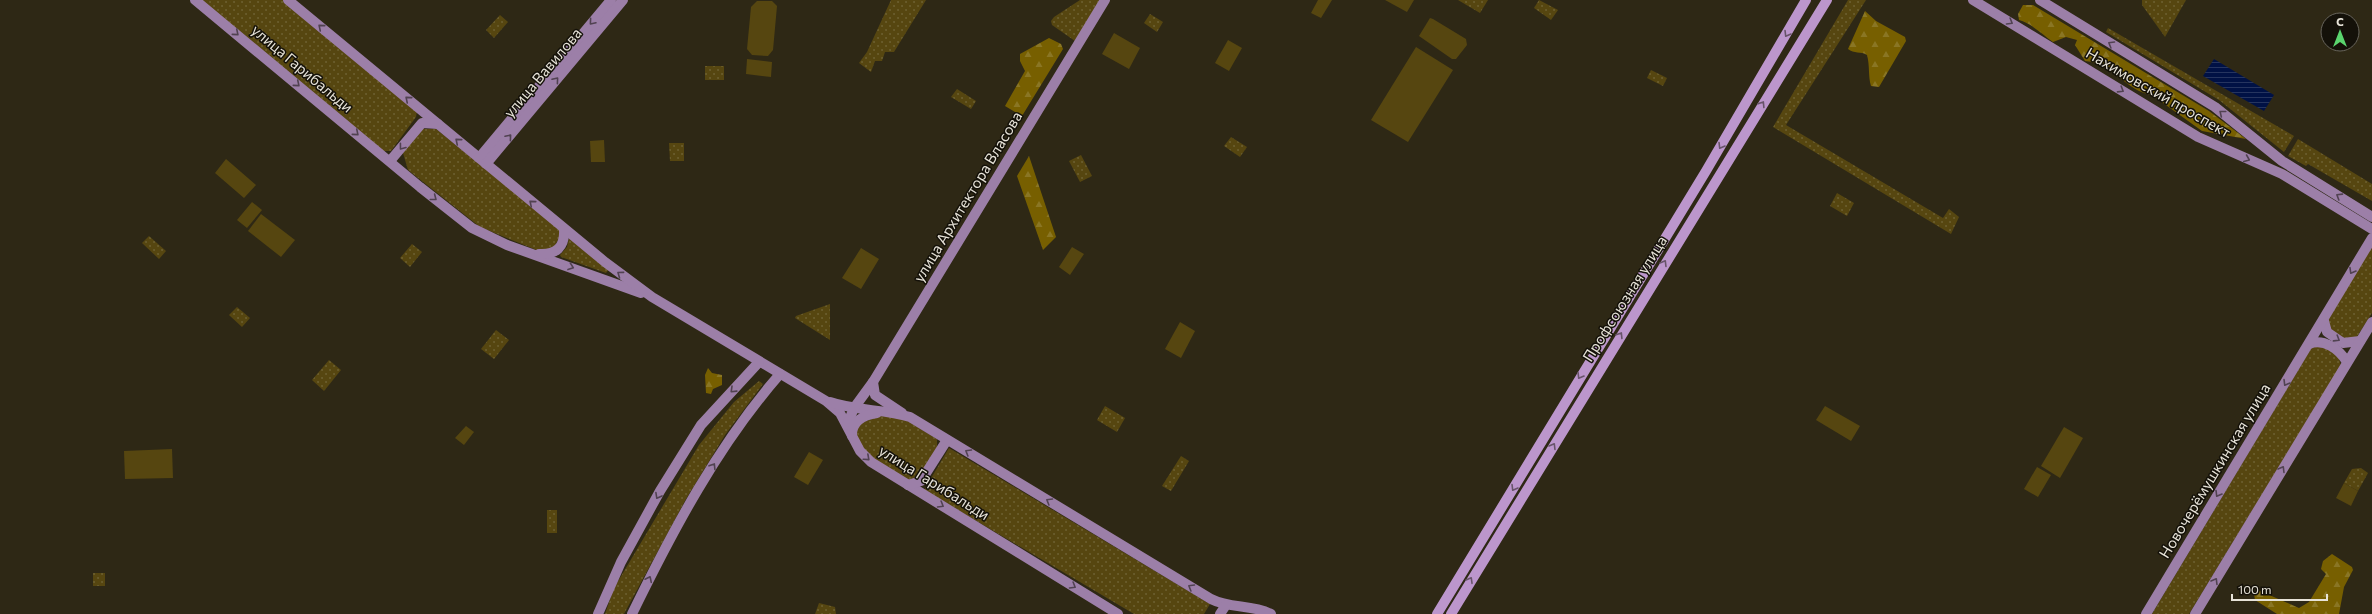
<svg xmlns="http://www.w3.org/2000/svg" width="2372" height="614" viewBox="0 0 2372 614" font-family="Commissioner,sans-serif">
<defs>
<pattern id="grass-dots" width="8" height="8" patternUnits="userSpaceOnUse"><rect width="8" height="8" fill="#564610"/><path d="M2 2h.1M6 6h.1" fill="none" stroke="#6e6132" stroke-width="1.8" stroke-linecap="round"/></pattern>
<pattern id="forest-firs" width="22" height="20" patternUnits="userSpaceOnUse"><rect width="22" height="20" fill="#775f00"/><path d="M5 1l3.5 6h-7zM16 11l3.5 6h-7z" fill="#8a7624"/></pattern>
<pattern id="water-rules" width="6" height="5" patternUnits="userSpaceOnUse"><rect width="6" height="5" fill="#001145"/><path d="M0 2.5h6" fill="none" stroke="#25345f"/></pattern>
</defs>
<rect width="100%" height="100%" fill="#2e2815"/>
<!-- grass -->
<g fill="url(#grass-dots)">
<polygon points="201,0 283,0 417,111 416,117 391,151 383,151"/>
<polygon points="891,0 926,0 894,52 885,52 882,61 875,61 871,72 859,63 867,52"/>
<polygon points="1080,0 1100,0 1075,41 1052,25 1051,21 1054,17"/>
<polygon points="1458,0 1488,0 1480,13"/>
<polygon points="1539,0 1558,10 1551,20 1534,8"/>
<polygon points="1848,0 1866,0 1786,125 1943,218 1949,209 1959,217 1951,234 1773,127"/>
<polygon points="2142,0 2186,0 2165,37 2142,5"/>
<polygon points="1150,14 1163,22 1157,32 1144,23"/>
<polygon points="500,15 508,22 494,38 486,30"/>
<polygon points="2108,28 2294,136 2284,152 2219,100 2106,32"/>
<rect x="705" y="66" width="19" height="14"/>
<polygon points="1651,70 1667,78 1663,86 1647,78"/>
<polygon points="957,89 976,101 971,109 951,97"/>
<polygon points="420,129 436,129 560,229 561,235 552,250 539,251 480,227 408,170 403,153"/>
<polygon points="1231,137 1247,147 1240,157 1224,146"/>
<polygon points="2298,139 2372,184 2372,201 2308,164 2306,166 2288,156"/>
<polygon points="669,143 684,143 684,161 670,161"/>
<polygon points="1081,155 1092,176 1080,182 1069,161"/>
<polygon points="1837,193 1854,203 1847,216 1830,206"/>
<polygon points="149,236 166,251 159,259 142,243"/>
<polygon points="569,238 610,268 606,273 561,257 560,255 567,247"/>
<polygon points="412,244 422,252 410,267 400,258"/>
<polygon points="2372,246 2372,313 2356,338 2347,340 2330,331 2328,320"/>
<polygon points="830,304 830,340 795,318 796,316"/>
<polygon points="237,307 250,318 242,327 229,315"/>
<polygon points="496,330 509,340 494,359 481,349"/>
<polygon points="2322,346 2338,355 2341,365 2189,614 2152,614 2312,347"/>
<polygon points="329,360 341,370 324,391 312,380"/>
<polygon points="759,381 763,384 725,435 686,499 624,614 605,614 614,588 699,445 734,402"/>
<polygon points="1105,406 1125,418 1117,432 1097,420"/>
<path d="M 883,415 L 901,417 L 937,439 L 937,448 L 919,478 L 910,481 C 892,470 848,451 858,424 Z"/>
<polygon points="949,448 1210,604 1204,614 1134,614 924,490"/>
<polygon points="1181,456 1189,461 1171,491 1162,486"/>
<polygon points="2361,468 2368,473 2358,491 2344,483 2352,469"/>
<rect x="547" y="510" width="10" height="23"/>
<rect x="93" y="573" width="12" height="13"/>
<polygon points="819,603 835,607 836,614 815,614"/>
</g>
<!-- forest -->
<g fill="url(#forest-firs)">
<path d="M 2023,5 L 2033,5 L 2209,111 L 2246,139 L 2202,131 L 2152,95 C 2126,91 2114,64 2085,61 L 2075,45 L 2077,40 L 2066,37 L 2053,42 C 2043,35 2031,23 2019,20 L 2018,14 Z"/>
<path d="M 1865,11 L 1876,21 L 1905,37 L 1906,41 L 1879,87 L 1871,86 C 1868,76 1870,66 1867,55 C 1861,51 1854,54 1848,49 Z"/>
<polygon points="1049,38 1061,44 1063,49 1022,116 1005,106 1025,71 1020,61 1020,54"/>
<polygon points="1029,156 1056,237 1043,250 1017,176"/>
<polygon points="708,368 712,373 722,375 722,385 713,389 711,394 706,393 705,375"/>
<polygon points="2332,554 2352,567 2353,570 2344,587 2339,614 2277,614 2255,600 2254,594 2258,590 2299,608 2309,602 2326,574 2321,569 2323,561"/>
</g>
<!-- pitch -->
<g fill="#564610">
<polygon points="1318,0 1332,0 1321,18 1311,13"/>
<polygon points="1385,0 1414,0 1407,12"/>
<polygon points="757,1 772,1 777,6 773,50 768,56 752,55 747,49 751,7"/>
<polygon points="1430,18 1433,19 1466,39 1467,45 1456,59 1452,59 1419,36"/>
<polygon points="1114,33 1140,48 1129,69 1102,54"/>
<polygon points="1228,40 1242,48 1229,71 1215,63"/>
<polygon points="1416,47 1453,70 1408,142 1371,120"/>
<polygon points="747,59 772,62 771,77 746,74"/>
<polygon points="604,140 605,162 591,162 590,141"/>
<polygon points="226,159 256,185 244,198 215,173"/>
<polygon points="252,202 262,210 247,228 237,220"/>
<polygon points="261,214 295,240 281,257 248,231"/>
<polygon points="1072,247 1084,254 1070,275 1059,267"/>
<polygon points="861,248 879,259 861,289 842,278"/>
<polygon points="1180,322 1195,331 1181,358 1165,349"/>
<polygon points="1825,406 1860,426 1851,441 1816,420"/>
<polygon points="466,426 474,432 464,445 455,438"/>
<polygon points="2064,427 2083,438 2060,478 2041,466"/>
<polygon points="172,449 173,478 125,479 124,451"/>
<polygon points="809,452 823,460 808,485 794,477"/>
<polygon points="2037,467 2051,475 2038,497 2024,489"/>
<polygon points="2344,483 2358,491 2351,506 2336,498"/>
</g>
<!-- water -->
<polygon fill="url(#water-rules)" points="2214,59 2274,95 2264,111 2203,76"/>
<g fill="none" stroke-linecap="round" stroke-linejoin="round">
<!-- secondary -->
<g stroke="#9c7fa8" stroke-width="10">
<polyline points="195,0 420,187 472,228 507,245 641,293"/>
<polyline points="288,0 605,262 652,297 826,401 840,413 860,451 871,462 1118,614"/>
<polyline points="1973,0 2198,137 2282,174 2372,229"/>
<polyline points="2040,0 2215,107 2282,161 2372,217"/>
<polyline points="479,158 611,0"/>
<polyline points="390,161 422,123 438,124"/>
<polyline points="486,164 623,0"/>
<path d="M 539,254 C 556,255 565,247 564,230"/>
<polyline points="2324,321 2327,332 2343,343 2360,341"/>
<path d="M 2309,344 C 2324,338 2339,349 2347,362"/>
<polyline points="873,382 875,395 902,413"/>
<path d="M 830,402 C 856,411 884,409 910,417 L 1211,599 C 1230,609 1252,604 1271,614"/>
<polyline points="847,425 854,408 873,382 1105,0"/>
<path d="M 852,436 C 851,421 864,415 877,413"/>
<polyline points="908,485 921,481 947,440"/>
<polyline points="598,614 621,562 660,491 701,425 759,362"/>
<path d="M 632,614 C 673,530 718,445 780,374"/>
<polyline points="1220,614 1226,605"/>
<polyline points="2146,614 2372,238"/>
<polyline points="2195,614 2372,322"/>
</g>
<!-- primary -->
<g stroke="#bc96cc" stroke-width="10">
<polyline points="1437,614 1706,171 1806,0"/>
<polyline points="1451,614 1827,0"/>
</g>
</g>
<!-- one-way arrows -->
<defs><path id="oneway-chevron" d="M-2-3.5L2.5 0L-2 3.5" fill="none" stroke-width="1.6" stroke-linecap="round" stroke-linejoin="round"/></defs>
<g stroke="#514251">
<use href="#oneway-chevron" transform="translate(592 22) rotate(130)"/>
<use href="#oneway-chevron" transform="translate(2010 22) rotate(31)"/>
<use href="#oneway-chevron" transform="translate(321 27) rotate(-140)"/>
<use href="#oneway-chevron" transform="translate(236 33) rotate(40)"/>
<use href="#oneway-chevron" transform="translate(2111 44) rotate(-149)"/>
<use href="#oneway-chevron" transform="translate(556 80) rotate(-50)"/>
<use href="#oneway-chevron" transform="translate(297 84) rotate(40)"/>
<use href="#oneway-chevron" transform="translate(2121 90) rotate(32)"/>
<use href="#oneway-chevron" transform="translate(408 99) rotate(-140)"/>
<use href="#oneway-chevron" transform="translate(2222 113) rotate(-141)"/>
<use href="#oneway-chevron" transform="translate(356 133) rotate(40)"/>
<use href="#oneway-chevron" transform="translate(509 137) rotate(-50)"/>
<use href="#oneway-chevron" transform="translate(458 141) rotate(-140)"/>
<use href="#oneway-chevron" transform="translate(402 147) rotate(127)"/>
<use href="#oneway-chevron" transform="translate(2247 159) rotate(23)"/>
<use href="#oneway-chevron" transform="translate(2339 196) rotate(-148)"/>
<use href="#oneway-chevron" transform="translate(434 198) rotate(38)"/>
<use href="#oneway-chevron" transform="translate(532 203) rotate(-140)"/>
<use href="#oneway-chevron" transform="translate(571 267) rotate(20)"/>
<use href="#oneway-chevron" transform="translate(2352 271) rotate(120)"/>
<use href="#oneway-chevron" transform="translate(620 274) rotate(-144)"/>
<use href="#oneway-chevron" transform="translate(2337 339) rotate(32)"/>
<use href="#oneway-chevron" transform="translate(2286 383) rotate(121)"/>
<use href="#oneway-chevron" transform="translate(733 390) rotate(136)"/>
<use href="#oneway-chevron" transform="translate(968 452) rotate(-149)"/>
<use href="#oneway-chevron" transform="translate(867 458) rotate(42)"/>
<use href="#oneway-chevron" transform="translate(713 466) rotate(-58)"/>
<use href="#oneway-chevron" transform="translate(2282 469) rotate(-59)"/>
<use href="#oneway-chevron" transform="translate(2218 494) rotate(121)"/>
<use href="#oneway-chevron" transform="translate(658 496) rotate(119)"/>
<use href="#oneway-chevron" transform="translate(1049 501) rotate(-149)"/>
<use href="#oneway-chevron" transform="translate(941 505) rotate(31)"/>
<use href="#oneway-chevron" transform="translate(649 579) rotate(-64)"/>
<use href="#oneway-chevron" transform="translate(2215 581) rotate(-59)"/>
<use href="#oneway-chevron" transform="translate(1073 586) rotate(31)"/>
<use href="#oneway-chevron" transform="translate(1191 587) rotate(-149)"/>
</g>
<g stroke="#68546a">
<use href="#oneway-chevron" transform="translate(1787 34) rotate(121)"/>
<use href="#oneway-chevron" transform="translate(1762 104) rotate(-58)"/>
<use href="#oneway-chevron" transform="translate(1721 146) rotate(121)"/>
<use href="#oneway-chevron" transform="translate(1664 263) rotate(-59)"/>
<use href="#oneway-chevron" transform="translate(1620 335) rotate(-58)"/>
<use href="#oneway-chevron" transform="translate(1580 376) rotate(121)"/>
<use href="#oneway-chevron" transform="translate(1553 446) rotate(-59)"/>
<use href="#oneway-chevron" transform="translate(1514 488) rotate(121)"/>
<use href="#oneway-chevron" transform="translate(1470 580) rotate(-60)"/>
</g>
<g text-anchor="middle" stroke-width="3" stroke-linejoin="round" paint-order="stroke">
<!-- street labels -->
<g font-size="15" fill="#e7e3d8" stroke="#141109">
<text transform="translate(302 69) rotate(40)" y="5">улица Гарибальди</text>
<text transform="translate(543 73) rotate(-50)" y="5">улица Вавилова</text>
<text transform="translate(2158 93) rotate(30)" y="5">Нахимовский проспект</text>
<text transform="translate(968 197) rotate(-59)" y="5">улица Архитектора Власова</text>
<text transform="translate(1625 299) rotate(-58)" y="5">Профсоюзная улица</text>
<text transform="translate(2215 471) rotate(-59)" y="5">Новочерёмушкинская улица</text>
<text transform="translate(934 483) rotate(32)" y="5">улица Гарибальди</text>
</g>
</g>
<!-- north arrow -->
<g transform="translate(2340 32)"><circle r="19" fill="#141109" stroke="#68655c"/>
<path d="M0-3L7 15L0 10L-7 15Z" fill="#5ad56e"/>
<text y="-6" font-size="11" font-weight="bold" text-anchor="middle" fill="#e7e3d8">С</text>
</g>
<!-- scale -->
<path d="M2232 594v6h95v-6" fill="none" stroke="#e7e3d8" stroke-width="2"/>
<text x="2238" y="594" font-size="12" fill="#e7e3d8" stroke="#141109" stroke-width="3" paint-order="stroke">100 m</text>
</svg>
